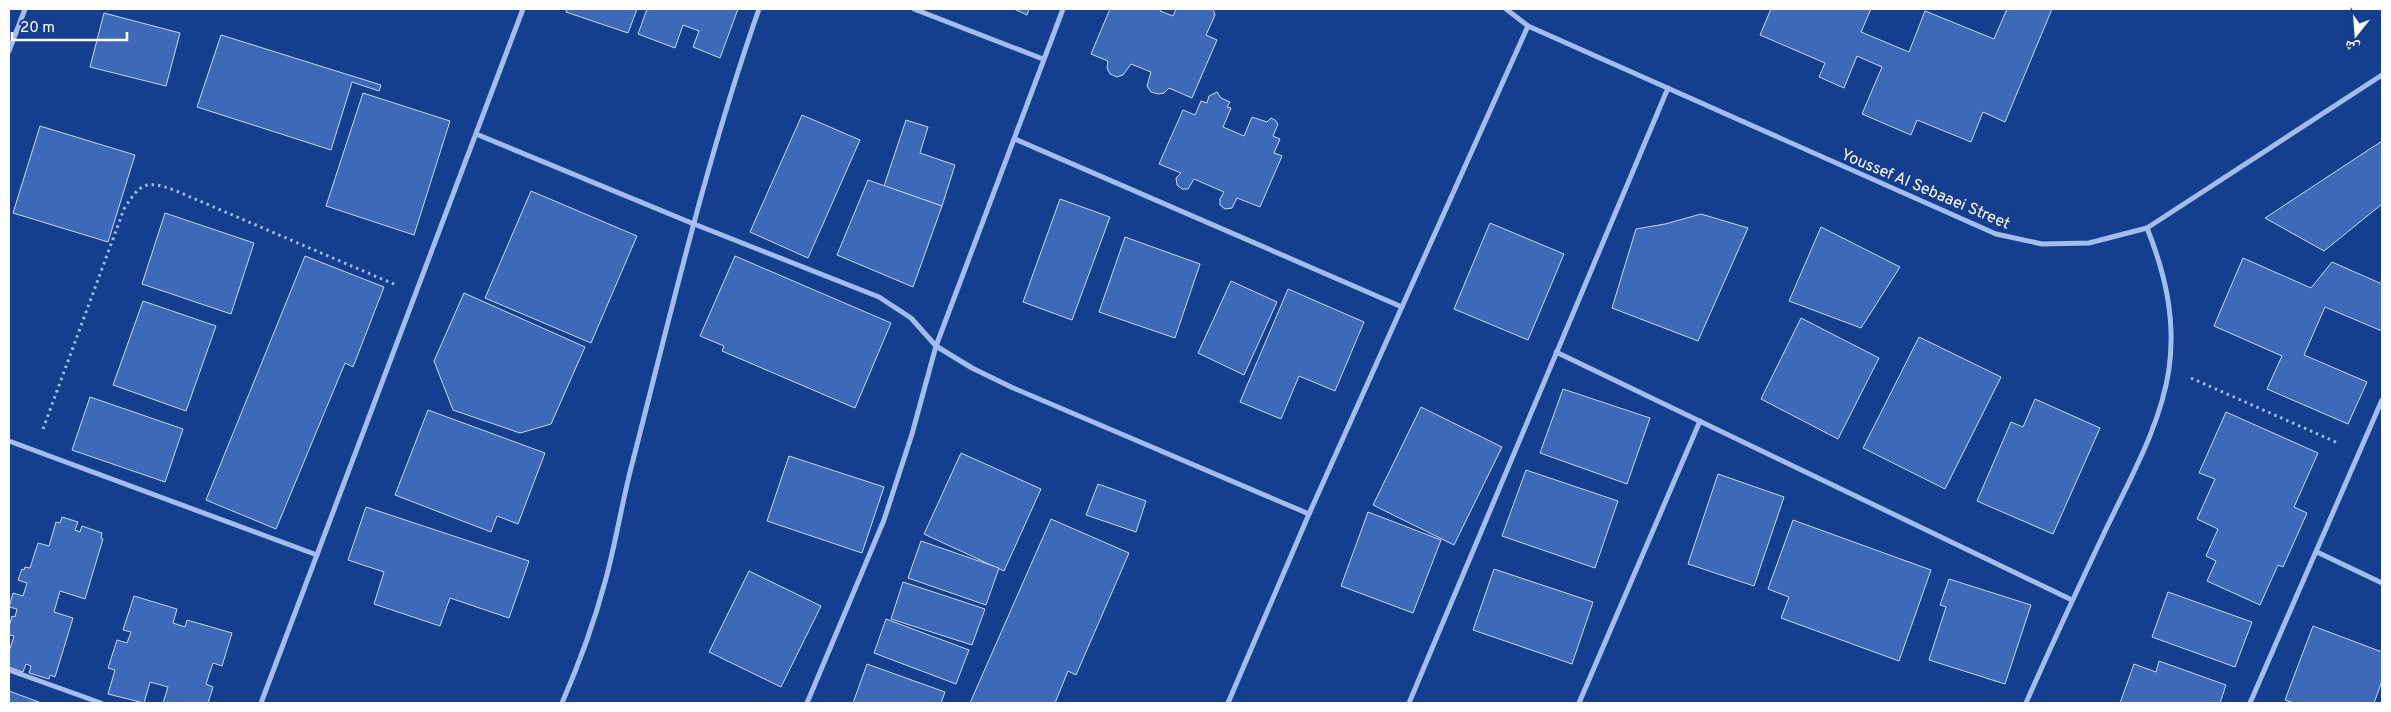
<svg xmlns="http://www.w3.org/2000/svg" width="2391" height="712" viewBox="0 0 2391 712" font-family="Overpass,'Noto Naskh Arabic',sans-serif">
<rect width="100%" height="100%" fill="#163e8f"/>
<!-- building -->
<g fill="#3e68b8" stroke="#c8dafb">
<polygon points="567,9 637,9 628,33 566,12"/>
<polygon points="647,9 738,9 720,58 693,47 699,31 683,25 675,48 638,34"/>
<polygon points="1014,9 1029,9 1027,15"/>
<polygon points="1110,9 1161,9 1160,11 1173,16 1176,9 1213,9 1215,15 1206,35 1217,40 1192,98 1169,88 1164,93 1158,94 1151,92 1147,86 1151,72 1131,64 1123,75 1117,77 1110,74 1107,68 1108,61 1091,54"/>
<polygon points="1771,9 1871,9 1861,32 1909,52 1925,11 1994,39 2007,9 2052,9 2005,122 1983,112 1971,142 1917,120 1911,135 1862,114 1882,67 1857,56 1844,88 1819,77 1825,63 1760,35"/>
<polygon points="104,13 180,33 166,86 90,67"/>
<polygon points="221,35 381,85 379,91 352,82 331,150 197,107"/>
<polygon points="1217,92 1221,98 1230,102 1227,107 1231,108 1223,127 1244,136 1252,117 1267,122 1271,118 1275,120 1278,124 1273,136 1280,139 1274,153 1282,156 1260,207 1237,198 1232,208 1225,209 1220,205 1220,199 1224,192 1194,179 1188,189 1182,189 1177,185 1176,178 1181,173 1159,164 1183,110 1195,115 1201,101 1207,103 1209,96"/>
<polygon points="363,93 450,121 414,235 326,206"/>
<polygon points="802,115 860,140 808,258 750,232"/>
<polygon points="906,120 928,127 920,153 955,165 942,206 884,186"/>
<polygon points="40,126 135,155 108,242 13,213"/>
<polygon points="2382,141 2382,204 2324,251 2265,218"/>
<polygon points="868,180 942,206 913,287 837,255"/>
<polygon points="531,191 637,236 591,343 485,298"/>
<polygon points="1060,199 1110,217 1072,320 1023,302"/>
<polygon points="165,213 254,243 231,314 142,284"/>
<polygon points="1701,214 1748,228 1698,341 1612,308 1636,229 1665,224"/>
<polygon points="1490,223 1564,254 1528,340 1454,309"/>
<polygon points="1821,227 1900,267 1861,328 1789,301"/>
<polygon points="1125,237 1200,264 1175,338 1099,312"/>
<polygon points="305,256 384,287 353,367 345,363 276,529 206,500"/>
<polygon points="735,256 891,323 855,408 722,351 724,346 700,336"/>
<polygon points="2243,258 2311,288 2332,262 2382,284 2382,331 2325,307 2304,355 2367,382 2348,424 2267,389 2282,356 2214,326"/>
<polygon points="1231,281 1277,302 1244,375 1198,353"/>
<polygon points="1288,289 1364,322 1335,391 1299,376 1281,419 1240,402"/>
<polygon points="464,293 585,347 551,424 520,433 453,410 434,361"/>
<polygon points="143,301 216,326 186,411 113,385"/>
<polygon points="1801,318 1879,358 1838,439 1761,399"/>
<polygon points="1919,337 2001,377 1945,489 1863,448"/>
<polygon points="1563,389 1650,418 1627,484 1540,453"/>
<polygon points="90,397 183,429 165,482 72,450"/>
<polygon points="2035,399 2100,428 2053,534 1977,501 2011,422 2023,427"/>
<polygon points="1421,407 1502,447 1454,545 1373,505"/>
<polygon points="428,410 545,453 518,524 497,516 491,532 395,495"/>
<polygon points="2226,412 2318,453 2294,507 2307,513 2283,567 2278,565 2260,605 2207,581 2216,561 2206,556 2218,529 2197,519 2215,479 2199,473"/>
<polygon points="961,453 1041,489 1004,571 924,534"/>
<polygon points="789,456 884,487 862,553 767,521"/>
<polygon points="1526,470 1618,501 1595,568 1502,536"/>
<polygon points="1718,474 1784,497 1754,586 1688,564"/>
<polygon points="1098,484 1146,501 1136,532 1086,515"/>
<polygon points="366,507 529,561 509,618 450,598 440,626 374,604 384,572 348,560"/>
<polygon points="1368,512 1441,540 1413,613 1341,586"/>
<polygon points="62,517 78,522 75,530 80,532 82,526 102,533 101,538 103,539 85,599 60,591 54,612 73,618 55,677 50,675 49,679 29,673 31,666 26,664 23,672 9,667 9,652 14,636 9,635 9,627 12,616 15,617 17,609 9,607 13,593 23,596 27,583 18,580 22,569 24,570 25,567 30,568 38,543 49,546 56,522 60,523"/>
<polygon points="1051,519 1129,553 1076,675 1068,671 1055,703 970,703"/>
<polygon points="1793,520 1931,570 1899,661 1781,618 1789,597 1768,589"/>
<polygon points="921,541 999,568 986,605 908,578"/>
<polygon points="1494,569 1593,602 1572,664 1473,630"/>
<polygon points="749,571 821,606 781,687 709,652"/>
<polygon points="1949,579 2031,605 2005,684 1929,660 1946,607 1940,605"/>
<polygon points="903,582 985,609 972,645 891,619"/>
<polygon points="2168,592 2252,622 2235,667 2152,637"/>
<polygon points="134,596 177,609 173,623 185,627 187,620 232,633 222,666 213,663 206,684 213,687 208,703 163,703 168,687 150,682 144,703 108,694 115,670 108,668 117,640 127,643 131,632 123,630"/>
<polygon points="886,619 969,650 956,684 874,653"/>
<polygon points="2313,626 2382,652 2382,681 2374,703 2294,703 2285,700"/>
<polygon points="2159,661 2226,685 2220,703 2120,703 2134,664 2156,672"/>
<polygon points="867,664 945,692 941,703 853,703"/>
<polygon points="9,691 39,702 9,703"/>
</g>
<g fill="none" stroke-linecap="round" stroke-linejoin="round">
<!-- path -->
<g stroke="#a2bdf0" stroke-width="3" stroke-dasharray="2.5 4" stroke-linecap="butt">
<polyline points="2191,378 2338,443"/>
<path d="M 43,429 L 124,209 C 140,183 146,180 174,190 L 396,285"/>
</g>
<!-- street -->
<g stroke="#a2bdf0" stroke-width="5">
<polyline points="914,9 1043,59"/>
<polyline points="1506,9 1528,26 1996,234 2042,244 2089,243 2147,228 2382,75"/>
<polyline points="9,51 25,9"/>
<polyline points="476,134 694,224 879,297 911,318 936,346 972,368 1011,387 1309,514"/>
<polyline points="1015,139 1402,307"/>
<polyline points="1556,352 2072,600"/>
<polyline points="9,441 317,555"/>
<polyline points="2317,552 2382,583"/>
<polyline points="9,670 101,703"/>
<polyline points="261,703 523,9"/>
<path d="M 562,703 C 579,664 594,623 605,582 C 615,546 621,508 630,472 C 670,317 706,160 759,9"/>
<polyline points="807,703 884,520 912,434 936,346 1063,9"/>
<polyline points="1228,703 1309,514 1528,26"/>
<polyline points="1409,703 1668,88"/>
<polyline points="1579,703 1700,421"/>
<path d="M 2026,703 C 2052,644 2079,586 2107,527 C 2131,477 2161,424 2169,369 C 2176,319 2165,273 2147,228"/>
<polyline points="2250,703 2382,400"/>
</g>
</g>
<g text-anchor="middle" stroke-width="4" stroke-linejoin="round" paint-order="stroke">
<!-- street labels -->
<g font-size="16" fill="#fff" stroke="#163e8f">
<text transform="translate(1926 188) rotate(23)" y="6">Youssef Al Sebaaei Street</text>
</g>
</g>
<!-- border -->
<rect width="2391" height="712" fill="none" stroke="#ffffff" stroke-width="20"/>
<!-- north arrow -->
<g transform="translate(2356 35) rotate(197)" stroke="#163e8f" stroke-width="4" paint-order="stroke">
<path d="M0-4L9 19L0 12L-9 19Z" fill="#ffffff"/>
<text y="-8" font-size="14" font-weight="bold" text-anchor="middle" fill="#ffffff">ش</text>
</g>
<!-- scale -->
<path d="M12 32v8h115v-8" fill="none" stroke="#ffffff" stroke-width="2.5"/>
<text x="20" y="32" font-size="15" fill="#ffffff" stroke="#163e8f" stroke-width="4" paint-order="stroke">20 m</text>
</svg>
